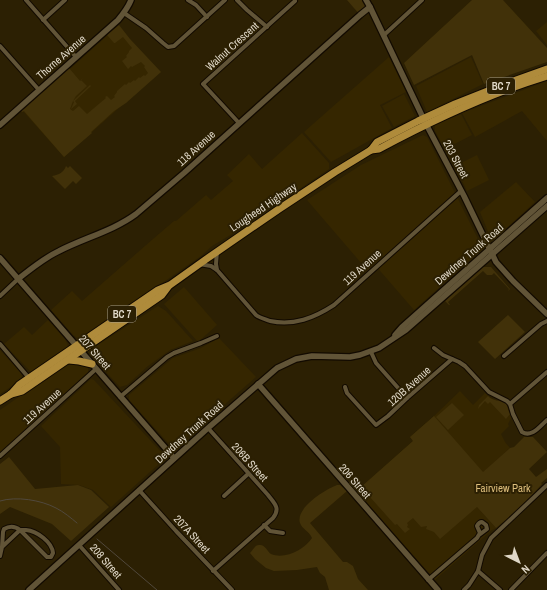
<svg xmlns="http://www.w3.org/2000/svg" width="547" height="590" viewBox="0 0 547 590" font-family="'Archivo Narrow',sans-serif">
<rect width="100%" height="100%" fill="#2c2003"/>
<!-- built -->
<g fill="#352600">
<polygon points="547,22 547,45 536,31"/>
<polygon points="118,26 159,72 64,157 23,111"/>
<polygon points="389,57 406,92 380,105 392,128 331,162 304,132"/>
<polygon points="471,57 483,84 427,112 416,86"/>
<polygon points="547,81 547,141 522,111 475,137 462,113"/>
<polygon points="404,94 415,116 394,127 382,106"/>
<polygon points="461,114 472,135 445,149 435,131 435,125"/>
<polygon points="302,133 329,163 329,169 237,231 212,246 201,256 83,338 77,338 73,335 51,310 72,291 82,301 153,239 174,221 176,221 206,195 211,200 233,181 227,175 249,154 262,169"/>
<polygon points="423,135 427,137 481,245 480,251 414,310 375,265 368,271 307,200 361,165"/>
<polygon points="477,155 489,180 467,191 455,166"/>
<polygon points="516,182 535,202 496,238 492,238 489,234 480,212"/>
<polygon points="184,287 217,325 198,342 164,304"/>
<polygon points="158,306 166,311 193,341 170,350 148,366 127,385 120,387 91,356 90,350"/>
<polygon points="48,320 65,339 68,346 67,349 33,372 30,371 4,344 24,327 32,335"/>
<polygon points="219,338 256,377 176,447 172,447 129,400 129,395 173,358 201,348"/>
<polygon points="0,350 21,373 22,377 21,380 0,394"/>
<polygon points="68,363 83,365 88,368 88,372 87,374 0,452 0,410"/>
<polygon points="91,379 94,380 164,455 160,463 111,507 93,490 79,485 61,484 60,447 41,426"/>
<polygon points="460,391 473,405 485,393 490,398 496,401 500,401 507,406 511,418 508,424 509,426 501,434 505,442 510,448 463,491 496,528 492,530 435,580 356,492 413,441 410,437 434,416"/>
</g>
<!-- green -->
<g fill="#413109">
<polygon points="347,0 366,0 370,7 360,15"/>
<polygon points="472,0 503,0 547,48 547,62 484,84 472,55 414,85 404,63"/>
<polygon points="119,25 130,39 161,72 126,103 114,111 91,132 92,133 64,157 24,111 22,112 21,111 69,68 80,81 83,78 81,81 82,81 87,86 76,96 73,101 90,85 91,86 75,101 77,104 71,109 74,102 73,101 70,109 73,111 79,106 87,114 106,98 105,97 107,96 111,100 115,97 114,96 117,92 117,91 125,84 126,85 129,82 130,83 134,80 135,81 139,77 140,78 144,75 145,76 148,73 144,67 145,66 141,62 132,67 131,66 128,69 122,61 127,57 126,56 129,52 129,51 132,48 123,37 115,43 114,43 107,35"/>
<path d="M 66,166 L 68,168 L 70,166 L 82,178 L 76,184 L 73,181 L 65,189 L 52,176 C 59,175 64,172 66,166 Z"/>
<polygon points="483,267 491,267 510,289 508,291 509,289 494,273 492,275 487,275 483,271 448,302 450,305 449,305 445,301"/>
<polygon points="508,315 525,332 495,359 478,342"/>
<path d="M 488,396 C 493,402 500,399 506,404 C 508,407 508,411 510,414 L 506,419 L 490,402 L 488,404 L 485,401 L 478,409 L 479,405 Z"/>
<polygon points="452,403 464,415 448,430 436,417"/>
<polygon points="434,416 483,472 510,448 514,447 524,437 533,437 547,452 529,469 536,477 547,469 547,478 541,483 542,484 522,506 496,528 477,507 440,539 434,532 426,529 427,526 421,527 413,518 407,523 408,525 407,527 410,529 405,533 397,524 395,525 361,487 413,441 410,437"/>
<polygon points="9,457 35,489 78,485 91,490 109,507 71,541 52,524 10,507 0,514 0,464"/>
<path d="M 337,485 L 340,485 L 347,491 L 310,523 L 343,562 L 347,562 L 353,566 L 358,579 L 368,590 L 329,590 L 325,577 L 320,573 L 317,567 L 297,570 L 274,571 L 266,568 L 255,559 L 250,553 C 253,550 255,545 259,545 C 265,544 267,551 271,554 C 285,560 305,549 312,538 C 309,531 302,529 300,523 C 295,508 326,489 337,485 Z"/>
</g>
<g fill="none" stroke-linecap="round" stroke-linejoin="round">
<!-- stream -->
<g stroke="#50483c" stroke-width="1">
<path d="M 0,501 C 16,496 41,500 56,508 C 64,512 71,518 77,523"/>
<polyline points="97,539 157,590"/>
</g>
<!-- street casing -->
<g stroke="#120a00" stroke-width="6">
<g id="street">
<polyline points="26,0 76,57"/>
<polyline points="188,0 196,5 207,17"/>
<polyline points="237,0 247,10 267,27"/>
<polyline points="124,13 146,28 163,43 168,47 174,46 225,0"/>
<polyline points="43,20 65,0"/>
<polyline points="384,35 422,0"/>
<polyline points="0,46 39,90"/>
<polyline points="239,123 203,84 295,1"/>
<path d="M 199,264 L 211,266 L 217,270 L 256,315 C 260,318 265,319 270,321 C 294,326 314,318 334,305 L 461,191"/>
<polyline points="217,270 216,264 217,251"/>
<polyline points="0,296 18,279"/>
<polyline points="0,344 29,378"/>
<path d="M 434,348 L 443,355 L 459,362 L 465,366 L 489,392 L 507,401 L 510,404 L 513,414 L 522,432 C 532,438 540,426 547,420"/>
<polyline points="371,352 376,363 407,398"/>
<polyline points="504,356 541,324 547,321"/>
<polyline points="345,387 347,393 376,425 388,416 407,398 452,359"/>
<polyline points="120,397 167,357 174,353 201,343 217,336"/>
<polyline points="510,404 547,372"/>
<path d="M 208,428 L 268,495 C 274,503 281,508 273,518 L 213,571"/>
<polyline points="0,456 96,369"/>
<polyline points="139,490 176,531 232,590"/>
<polyline points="224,496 248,474"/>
<polyline points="264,525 270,531 283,533"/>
<polyline points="79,545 119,590"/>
<path d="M 0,556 L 2,547 L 3,532 L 4,529 C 9,526 15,526 20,530 L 47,557 L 51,557 L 53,553 C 52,542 37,531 26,530 C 26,530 20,530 20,530 L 2,547"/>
<polyline points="478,571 500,590"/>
<path d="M 428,580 L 477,538 L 480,533 L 477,526 C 478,524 479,522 482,522 L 486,525 L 487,529 L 479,535"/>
<polyline points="464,590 469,585 478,571 482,555 491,538 547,485"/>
<polyline points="511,590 547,553"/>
</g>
</g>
<!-- secondary casing -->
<g stroke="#120a00" stroke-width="8">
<g id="secondary">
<polyline points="366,0 370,7 426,124 464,196 496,262 513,281 547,314"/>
<path d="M 0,125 L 118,20 C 123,14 128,8 131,0"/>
<polyline points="0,258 174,458"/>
<path d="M 18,279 C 31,269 44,258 59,251 C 84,238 113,231 136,214 L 184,173 L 360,15 L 370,7"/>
<polyline points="395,335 402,327 547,198"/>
<polyline points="258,384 438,590"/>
<polyline points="29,590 208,428 277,368 296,359 312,356 350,357 360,355 379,348 406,330 547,206"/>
</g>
</g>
<!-- highway casing -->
<g stroke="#120a00" stroke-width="9">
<g id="highway">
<path d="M 371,150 L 379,149 C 433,120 488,94 547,76"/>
<polyline points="69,360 79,361 92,364"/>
<polyline points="11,394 22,391 162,295 168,287"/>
<polyline points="0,401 11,394 19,385 158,290 170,285 205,260 279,209 335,172 371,150 377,142 418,121 455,104 508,83 547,69"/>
</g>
</g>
<!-- street -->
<use href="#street" stroke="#615437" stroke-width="4"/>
<!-- secondary -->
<use href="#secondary" stroke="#615437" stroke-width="5.5"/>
<!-- highway -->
<use href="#highway" stroke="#af8b3b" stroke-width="7"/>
</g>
<g text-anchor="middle" stroke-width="4" stroke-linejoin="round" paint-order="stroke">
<!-- shield labels -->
<g fill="#2c2003" stroke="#a9a08c" stroke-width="1">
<rect x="487" y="78" width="28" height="16" rx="3"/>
<rect x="108" y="306" width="28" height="16" rx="3"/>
</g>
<g font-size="10" font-weight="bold" fill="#dfd7c7">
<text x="501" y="90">BC 7</text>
<text x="122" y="318">BC 7</text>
</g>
<!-- street labels -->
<g font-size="11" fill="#dfd7c7" stroke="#2c2003">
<text transform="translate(232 46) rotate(-42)" y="4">Walnut Crescent</text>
<text transform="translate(61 57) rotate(-41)" y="4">Thorne Avenue</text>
<text transform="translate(196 148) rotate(-42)" y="4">118 Avenue</text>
<text transform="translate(456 159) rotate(62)" y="4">203 Street</text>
<text transform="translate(263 207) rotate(-34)" y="4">Lougheed Highway</text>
<text transform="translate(469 254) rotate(-41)" y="4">Dewdney Trunk Road</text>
<text transform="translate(362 267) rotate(-42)" y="4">119 Avenue</text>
<text transform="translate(95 352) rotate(49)" y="4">207 Street</text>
<text transform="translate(409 386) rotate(-42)" y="4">120B Avenue</text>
<text transform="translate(42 406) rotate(-42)" y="4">119 Avenue</text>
<text transform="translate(189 432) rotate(-42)" y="4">Dewdney Trunk Road</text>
<text transform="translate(250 462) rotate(48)" y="4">206B Street</text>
<text transform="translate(355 481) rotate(49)" y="4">206 Street</text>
<text transform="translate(192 534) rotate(47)" y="4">207A Street</text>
<text transform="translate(106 561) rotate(49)" y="4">208 Street</text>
</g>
<!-- park labels -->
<g font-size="11" fill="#ddbe7c" stroke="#2c2003">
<text x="503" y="492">Fairview Park</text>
</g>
</g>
<!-- north arrow -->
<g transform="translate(519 562) rotate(138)" stroke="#2c2003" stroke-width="3" paint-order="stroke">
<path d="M0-3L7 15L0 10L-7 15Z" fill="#dfd7c7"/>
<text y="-6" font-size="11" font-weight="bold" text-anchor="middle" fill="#dfd7c7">N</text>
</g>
</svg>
